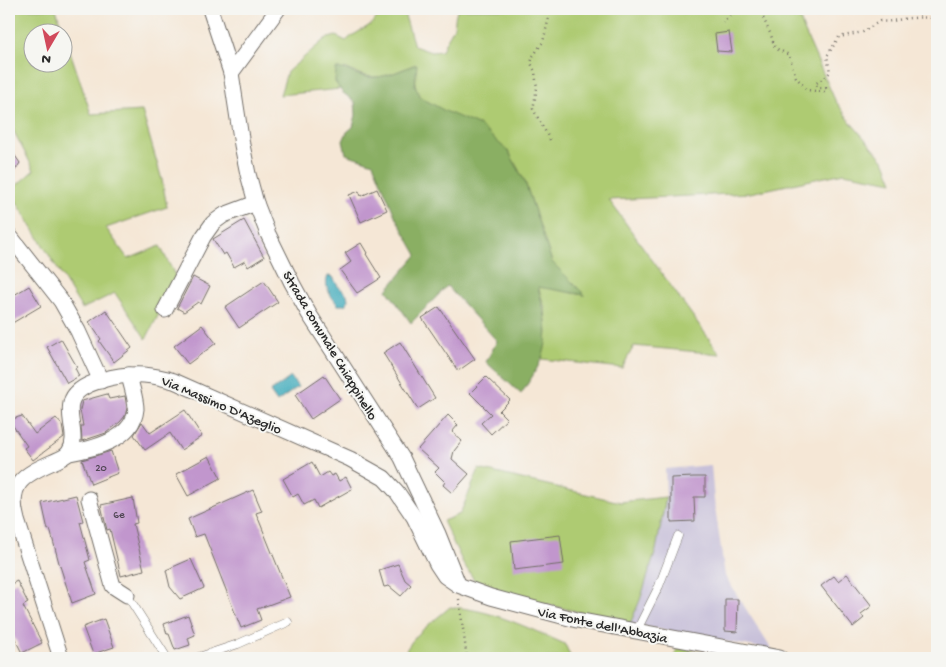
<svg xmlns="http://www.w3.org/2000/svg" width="946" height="667" viewBox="0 0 946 667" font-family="'Gochi Hand',sans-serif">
<rect width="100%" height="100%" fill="#f6f6f2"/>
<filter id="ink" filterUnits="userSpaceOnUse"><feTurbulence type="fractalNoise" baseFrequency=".02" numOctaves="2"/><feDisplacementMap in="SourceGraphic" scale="10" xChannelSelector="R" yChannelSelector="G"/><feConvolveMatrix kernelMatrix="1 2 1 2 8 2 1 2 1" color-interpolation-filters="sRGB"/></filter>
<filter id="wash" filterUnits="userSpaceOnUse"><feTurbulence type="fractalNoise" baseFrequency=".0096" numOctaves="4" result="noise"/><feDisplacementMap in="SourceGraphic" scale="20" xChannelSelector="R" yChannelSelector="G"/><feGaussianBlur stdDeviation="1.12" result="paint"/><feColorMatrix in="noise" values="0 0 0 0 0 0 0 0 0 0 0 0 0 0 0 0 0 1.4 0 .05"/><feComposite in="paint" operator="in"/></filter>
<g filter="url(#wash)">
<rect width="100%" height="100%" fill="#f5e7d6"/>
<!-- industrial -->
<polygon fill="#c7c0d9" points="711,465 714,500 725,576 772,650 630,624 640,600 656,550 666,497 665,469"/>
<!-- green -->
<g fill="#aecb72" stroke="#6c7b4e" fill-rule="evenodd">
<path d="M 9,9 L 56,9 L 91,114 L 142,111 L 162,180 L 167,207 L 106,228 L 128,259 L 160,246 L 177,279 L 146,339 L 115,293 L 82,309 L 10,191 L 34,170 L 12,128 L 9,106 ZM 32,32 L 62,32 L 62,62 L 32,62 Z"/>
<path d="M 382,9 L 403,9 L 414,46 L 431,52 L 442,51 C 444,43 449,37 453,29 C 456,22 454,15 458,9 L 797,9 L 803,28 L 835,100 L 852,124 L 885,162 L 893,182 L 844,173 L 750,193 L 609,200 L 720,354 L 634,346 L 622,368 L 542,359 L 547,333 L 545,309 L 538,286 L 584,295 L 552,262 L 525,182 L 509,152 L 420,97 L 415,85 L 416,64 C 385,76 378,84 345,68 L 335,81 L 340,89 L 280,95 L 287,72 L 325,39 L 336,36 L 346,41 C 361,27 372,30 382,9 Z"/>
<polygon points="479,469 620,502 666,497 656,550 640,600 630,624 494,592 475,581 463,563 443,521 460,514"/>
<path d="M 450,607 C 491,609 528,628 565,644 L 571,658 L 403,658 C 410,636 433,622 450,607 Z"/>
<polygon points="677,648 738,658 674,658"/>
</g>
<!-- forest -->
<path fill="#8aaf64" stroke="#5a6d48" d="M 417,64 L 415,85 L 420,97 L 445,111 L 480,126 L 509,152 L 525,182 L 552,262 L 585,295 L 538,287 C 544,310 552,336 541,360 C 536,372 528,383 521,394 L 486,362 L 497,341 L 447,286 L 411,323 L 387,290 L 417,255 L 396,218 L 373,163 L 346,154 L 343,141 L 347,132 L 353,127 L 356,115 L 355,102 L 342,92 L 335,82 L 336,69 C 347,68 349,72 359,75 C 380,82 397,71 417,64 Z"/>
<!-- water -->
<g fill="#3ba9ba" stroke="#336a72">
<path d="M 328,276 L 333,277 L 338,286 L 347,294 L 348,300 L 345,305 L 338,305 C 331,296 323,287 328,276 Z"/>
<polygon points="291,377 298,387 277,402 270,392"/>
</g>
<g id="blocks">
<!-- building -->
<g fill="#c196cd">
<polygon points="729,32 732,52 717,51 715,34"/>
<polygon points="9,147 20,163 9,179"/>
<polygon points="377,189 387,210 361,222 349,195 359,191 361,196"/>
<polygon points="244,220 264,257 248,267 245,261 234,267 226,253 223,255 213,239"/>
<polygon points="361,243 367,253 366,254 381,278 357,293 340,270 351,262 345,253"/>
<polygon points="193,277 210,286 201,304 198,302 184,312 177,308"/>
<polygon points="264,281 278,302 239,328 225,307"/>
<polygon points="29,286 41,306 9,325 9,298"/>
<polygon points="439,307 475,359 458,371 422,318"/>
<polygon points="106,310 132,348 114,362 99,341 101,339 89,322"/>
<polygon points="202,325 216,343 188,364 174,346"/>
<polygon points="61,339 77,367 75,368 79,376 67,383 47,347"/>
<polygon points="400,342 435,398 418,409 383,353"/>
<polygon points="324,375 340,399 311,419 295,395"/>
<polygon points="486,377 510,400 499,411 507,419 491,434 481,423 491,414 470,393"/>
<polygon points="107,394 109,399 125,396 127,408 125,416 120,422 106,433 82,441 81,426 83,426 80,410 82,401"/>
<polygon points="185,410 202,436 181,450 170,433 145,450 134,435 142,422 150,433"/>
<polygon points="448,415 458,425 452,432 462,441 454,451 452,459 469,474 452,493 443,485 445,482 435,472 439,468 418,449"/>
<polygon points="22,416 35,434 56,418 62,425 64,437 33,460 24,448 27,446 9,420"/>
<polygon points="111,451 118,473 91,484 82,460"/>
<polygon points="209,456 221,478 188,496 176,474"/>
<polygon points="312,462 320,477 328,472 331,476 335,474 339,481 346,477 352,489 318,508 314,500 304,505 298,494 293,497 283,479"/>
<polygon points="694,477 705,477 705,497 694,497 695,521 671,522 671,478"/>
<polygon points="253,490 262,511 256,513 290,597 257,609 261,620 241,628 204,534 195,537 188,519"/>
<polygon points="76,495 83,521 80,522 90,560 85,562 96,594 72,603 59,563 50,529 48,530 42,503"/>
<polygon points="133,498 137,523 133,524 144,570 121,576 110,529 107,530 101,505"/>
<polygon points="560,535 564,564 514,570 511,541"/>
<polygon points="191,559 204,588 180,599 170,587 166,570"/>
<polygon points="398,564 405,580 411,585 401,596 389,586 384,587 379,570"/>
<polygon points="847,574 872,606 861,614 864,618 853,627 821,586 834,576 838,581"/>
<polygon points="17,581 28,603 23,606 42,643 22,653 9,627 9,585"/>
<polygon points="725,599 738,599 737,632 725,631"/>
<polygon points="188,615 195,635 188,638 190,645 175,650 169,634 167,634 164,624"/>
<polygon points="104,619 114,647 93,654 83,627"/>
</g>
</g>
</g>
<g filter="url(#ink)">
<use href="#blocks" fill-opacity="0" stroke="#726d67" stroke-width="1"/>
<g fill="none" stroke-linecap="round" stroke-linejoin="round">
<!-- lane casing -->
<g stroke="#726d67" stroke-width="9">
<g id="lane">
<polyline points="127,595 167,658"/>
<polyline points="636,632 659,586 678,536"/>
<polyline points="196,658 238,644 288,622"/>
</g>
</g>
<!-- street casing -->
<g stroke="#726d67" stroke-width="17">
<g id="street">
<polyline points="210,9 231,73 242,145 248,174 256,203 268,234 292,283 309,314 402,458 438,534 458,584"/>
<polyline points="231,73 278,9"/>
<polyline points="9,235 61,301 78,331 101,381"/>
<polyline points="165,310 203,237 213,223 224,215 256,203"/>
<path d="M 69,453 C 93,449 133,440 136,409 C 136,398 131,386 129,375"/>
<polyline points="89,499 113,586 127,595"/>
<path d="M 61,658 L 17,520 C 7,484 23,475 53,462 C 59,459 66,457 69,452 C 79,438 67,419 71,403 C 76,380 124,374 144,375 C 155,376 164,378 174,381 L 350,459 L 384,478 L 397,492 L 414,517 L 437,564 L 445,576 L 458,585 L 491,597 L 577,620 L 780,658"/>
</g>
</g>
<!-- path -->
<g stroke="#726d67" stroke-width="2.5" stroke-dasharray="1 4" stroke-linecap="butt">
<path d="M 759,9 L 771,35 L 775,48 L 789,55 L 796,77 L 807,90 L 825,92 L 826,88 L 819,88 L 815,84 L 827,76 L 830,72 L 827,56 L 839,37 L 863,32 L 880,21 C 892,23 901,18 913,18 C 922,17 929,18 937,16"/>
<polyline points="723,23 736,9"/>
<polyline points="550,140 533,109 537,88 535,72 531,63 533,56 543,42 551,9"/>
<polyline points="459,599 467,658"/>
</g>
<!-- lane -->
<use href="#lane" stroke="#fff" stroke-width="8"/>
<!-- street -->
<use href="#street" stroke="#fff" stroke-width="15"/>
</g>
</g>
<g text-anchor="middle" stroke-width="4" stroke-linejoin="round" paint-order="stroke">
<!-- number labels -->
<g font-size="11" fill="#504654">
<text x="101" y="471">20</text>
<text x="119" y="518">6e</text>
</g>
<!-- street labels -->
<g font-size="14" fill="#2b2b2b" stroke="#f6f6f2">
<text transform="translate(331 345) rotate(59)" y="5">Strada comunale Chiappinello</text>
<text transform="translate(222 404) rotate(23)" y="5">Via Massimo D'Azeglio</text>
<text transform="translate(603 624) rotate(12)" y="5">Via Fonte dell'Abbazia</text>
</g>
</g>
<!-- margin -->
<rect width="946" height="667" fill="none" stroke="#f6f6f2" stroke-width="30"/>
<!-- north arrow -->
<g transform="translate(48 48) rotate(189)"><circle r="24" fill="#f6f6f2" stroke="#a5a5a2"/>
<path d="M0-4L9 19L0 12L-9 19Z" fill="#d1495b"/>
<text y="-8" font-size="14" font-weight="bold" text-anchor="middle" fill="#2b2b2b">N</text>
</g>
</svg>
